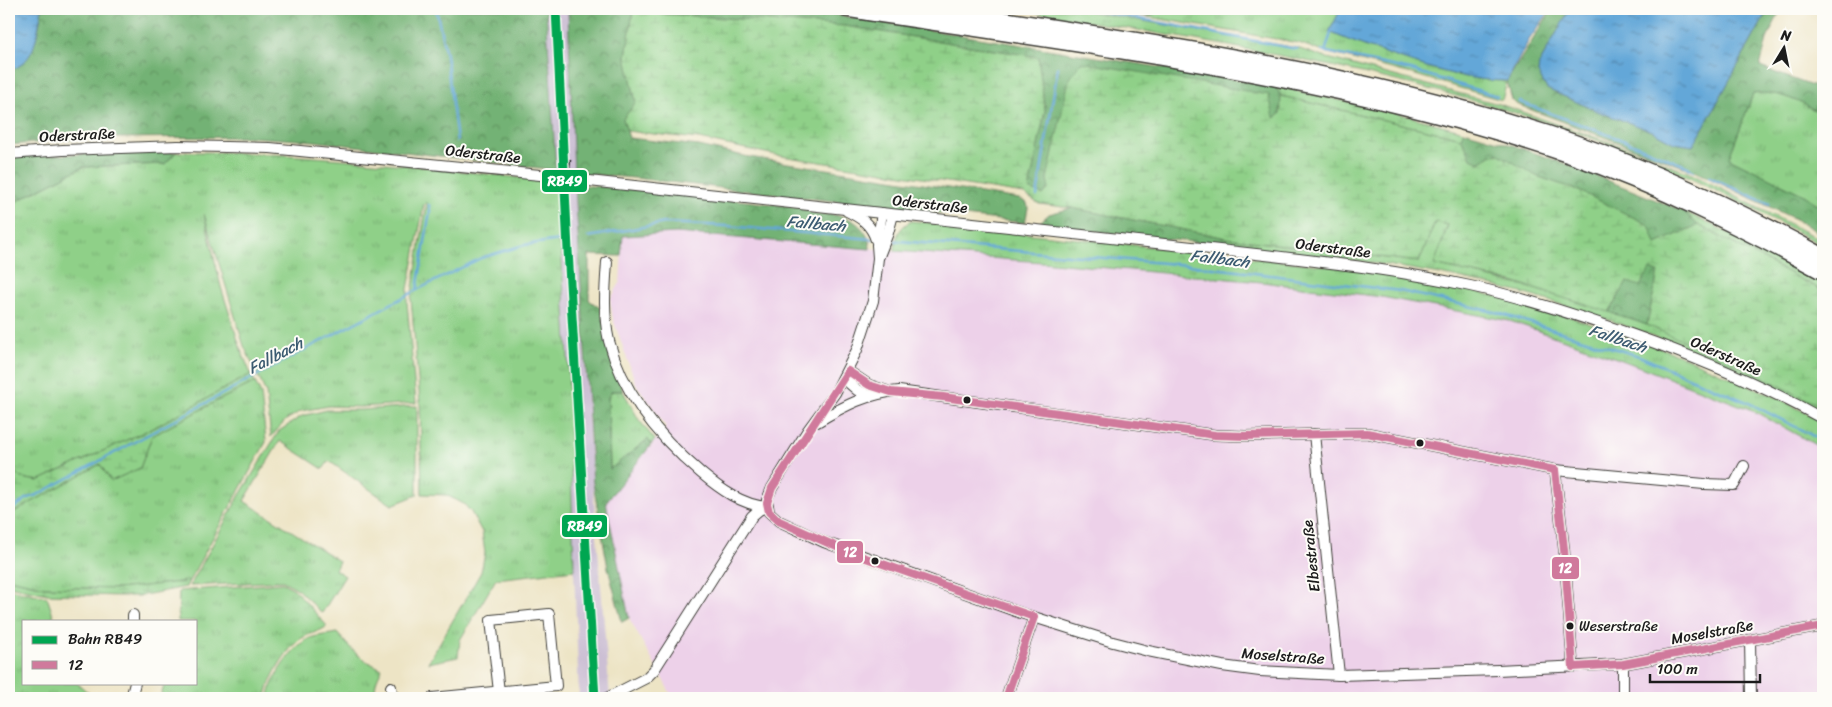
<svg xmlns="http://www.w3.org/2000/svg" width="1832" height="707" viewBox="0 0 1832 707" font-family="Sriracha,sans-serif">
<defs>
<pattern id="grass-tufts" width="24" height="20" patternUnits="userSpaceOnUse" patternTransform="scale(1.25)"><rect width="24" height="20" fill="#8fd088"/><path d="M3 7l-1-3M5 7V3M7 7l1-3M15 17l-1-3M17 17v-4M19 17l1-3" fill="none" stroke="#7bb275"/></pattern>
<pattern id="forest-crowns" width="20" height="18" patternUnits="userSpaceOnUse" patternTransform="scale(1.25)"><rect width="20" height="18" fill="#73b274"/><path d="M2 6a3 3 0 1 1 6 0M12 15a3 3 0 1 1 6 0" fill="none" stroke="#5e905e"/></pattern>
<pattern id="wetland-marsh" width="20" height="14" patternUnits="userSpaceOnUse" patternTransform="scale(1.25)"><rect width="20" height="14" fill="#8fd088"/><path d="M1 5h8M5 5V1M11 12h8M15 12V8" fill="none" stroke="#7bb275"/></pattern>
<pattern id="water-ripples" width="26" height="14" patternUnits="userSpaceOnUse" patternTransform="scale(1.25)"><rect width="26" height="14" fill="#63a7d8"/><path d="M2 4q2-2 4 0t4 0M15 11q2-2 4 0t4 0" fill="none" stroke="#5187ae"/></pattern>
</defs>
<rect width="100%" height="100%" fill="#fdfcf7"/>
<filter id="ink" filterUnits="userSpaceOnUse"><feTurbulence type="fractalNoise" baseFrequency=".02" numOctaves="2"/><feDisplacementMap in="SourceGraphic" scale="10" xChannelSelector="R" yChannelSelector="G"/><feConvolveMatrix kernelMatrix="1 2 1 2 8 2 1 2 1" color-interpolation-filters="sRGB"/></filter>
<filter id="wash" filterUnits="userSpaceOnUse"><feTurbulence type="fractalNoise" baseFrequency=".0096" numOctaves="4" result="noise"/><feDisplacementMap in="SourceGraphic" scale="20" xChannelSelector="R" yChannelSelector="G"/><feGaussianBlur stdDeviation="1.12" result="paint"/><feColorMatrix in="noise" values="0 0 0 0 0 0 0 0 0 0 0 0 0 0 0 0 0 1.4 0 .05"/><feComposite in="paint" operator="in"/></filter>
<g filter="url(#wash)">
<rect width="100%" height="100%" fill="#ede4c5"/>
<!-- built -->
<polygon fill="#edd1e9" points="676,233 1042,262 1262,282 1382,297 1510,321 1622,360 1752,410 1823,449 1823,698 673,698 629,618 606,502 666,427 636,384 613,319 610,300 620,283 623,236"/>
<!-- industrial -->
<polygon fill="#ccbfd4" points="546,9 568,9 574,173 591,462 610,698 579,698 568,415 568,358"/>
<!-- grass -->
<g fill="url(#grass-tufts)" stroke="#567652">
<path d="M 1012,9 L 1074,9 L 1297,48 L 1320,56 L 1502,105 L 1629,149 L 1694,175 L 1823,241 L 1823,246 C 1746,204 1667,164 1583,135 C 1398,70 1204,41 1012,9 Z"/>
<path d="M 1162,9 L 1341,9 L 1329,32 C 1354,43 1379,51 1405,60 C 1439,71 1471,81 1507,81 L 1502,100 L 1412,74 L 1321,51 L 1299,43 L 1149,17 Z"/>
<polygon points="1275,86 1385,110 1464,131 1461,138 1281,96"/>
<polygon points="1767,92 1789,97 1823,114 1823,208 1804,195 1728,159 1753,94"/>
<path d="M 176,152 C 304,151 430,168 557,182 L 568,358 L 574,570 L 496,579 L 460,640 L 458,657 L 428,663 L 481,572 L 485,553 L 482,532 L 471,512 L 464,504 L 446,495 L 422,494 L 420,403 L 411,299 L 427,202 L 424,205 L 408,289 L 407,302 L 416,403 L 361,407 L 329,406 L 301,411 L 286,420 L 271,437 L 266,393 L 244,346 L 204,214 L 221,287 L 241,350 L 251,374 L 155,427 L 38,481 L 21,478 L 9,466 L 9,205 L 83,167 L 165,164 Z"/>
<polygon points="1683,211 1756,246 1823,282 1823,291 1698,225"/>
<path d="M 912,221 L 1373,271 L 1434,281 L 1550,310 L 1677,354 L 1778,398 L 1823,422 L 1823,449 L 1752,410 L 1622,360 L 1510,321 L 1382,297 L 1262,282 L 1042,262 L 895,251 C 895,238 899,226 912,221 Z"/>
<path d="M 1435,222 L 1448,224 L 1435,265 C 1505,281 1580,298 1647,325 C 1707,349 1765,379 1823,407 L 1823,412 C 1712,355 1595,309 1473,281 C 1393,263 1311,255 1230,246 L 1227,238 L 1419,262 Z"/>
<polygon points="255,382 261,394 266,442 189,581 118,589 45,587 9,579 9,515 100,464 111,481 140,468 152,436 213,403"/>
<polygon points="612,391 623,391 639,420 655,440 651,445 647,440 610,470 608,397"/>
<polygon points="417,406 417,495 392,505 329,461 323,469 280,441 244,501 339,561 335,570 345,576 322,613 296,588 283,581 190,586 238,498 279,431 302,416 327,410 361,410"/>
<path d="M 283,583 L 294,589 L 327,626 C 320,632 310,633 302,638 C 287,647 267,681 266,698 L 160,698 L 165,683 L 196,683 L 196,621 L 178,621 L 179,591 Z"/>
<polygon points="9,589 47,597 55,621 24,621 24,683 77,683 91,695 101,698 9,698"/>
<path d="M 337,633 C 354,652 358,658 382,669 C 377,679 372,688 378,698 L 269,698 C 269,680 293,645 310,638 C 318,635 328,635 337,633 Z"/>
</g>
<!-- forest -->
<g fill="url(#forest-crowns)" stroke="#486748">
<path d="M 42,9 L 546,9 L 556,170 L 314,141 L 250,137 L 93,138 L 9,145 L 9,71 C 35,62 38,32 42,9 Z"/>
<polygon points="568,9 800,9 1275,86 1281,96 1280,115 1274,118 1049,188 1043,195 1029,189 1045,111 1038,57 844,26 633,12 626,57 636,102 623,119 629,138 699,146 749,157 1019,199 1027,203 1028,208 1025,223 635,178 574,173"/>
<polygon points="1106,9 1162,9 1149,17"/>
<path d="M 1552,9 L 1570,9 L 1539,64 L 1538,73 L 1547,89 L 1602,113 L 1652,131 L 1674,143 L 1693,146 L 1769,9 L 1781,9 L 1767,39 L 1760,67 L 1823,90 L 1823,114 C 1800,103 1780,90 1753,94 L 1729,158 L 1804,195 L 1823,208 L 1823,235 L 1797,220 L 1694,171 L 1516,104 L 1512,100 L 1507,81 Z"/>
<polygon points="1464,131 1515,146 1572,166 1683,211 1698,225 1656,244 1648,225 1577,190 1536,176 1499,155 1492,155 1479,163 1471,158 1461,138"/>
<polygon points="176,152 165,164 83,167 9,205 9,167 17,156"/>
<path d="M 575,185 L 646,190 L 798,207 C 803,209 808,211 813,213 C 822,215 832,214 841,216 C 857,220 870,233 870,249 L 676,233 L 623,236 L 621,256 L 589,255 L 589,300 L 600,308 L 615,369 L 623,391 L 612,391 L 608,397 L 610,469 L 648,439 L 651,445 L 606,502 L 629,618 L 622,622 L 608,568 L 593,483 Z"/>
<polygon points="1072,208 1227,238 1230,246 1037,225 1049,214"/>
<polygon points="1650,269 1658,272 1647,325 1609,312 1627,282"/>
</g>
<!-- wetland -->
<g fill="url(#wetland-marsh)" stroke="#567652">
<polygon points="633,12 844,26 1038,57 1045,111 1029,189 1043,195 1049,188 1047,179 1069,80 1081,62 1269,95 1274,118 1280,114 1281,96 1461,138 1471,158 1479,163 1492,155 1499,154 1536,176 1577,190 1649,225 1656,244 1698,225 1823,291 1823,407 1735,364 1647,325 1658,272 1650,269 1640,286 1627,282 1609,312 1512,282 1434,265 1448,225 1435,222 1419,262 1227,238 1072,208 1039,204 1024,194 775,155 699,139 627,131 623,119 636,102 626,57"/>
<polygon points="251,374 255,382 213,403 152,436 140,468 111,481 100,464 9,515 9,466 21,478 38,481 155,427"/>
<polygon points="9,579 45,587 118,589 189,581 186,587 139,596 122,596 47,594 9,586"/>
</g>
<!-- water -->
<g fill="url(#water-ripples)" stroke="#40627a">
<path d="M 9,9 L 42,9 C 36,34 38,61 9,71 Z"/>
<path d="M 1341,9 L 1551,9 L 1529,40 L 1507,81 C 1471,81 1439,71 1405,60 C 1379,51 1354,43 1329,32 Z"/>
<polygon points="1570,9 1769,9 1693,146 1674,143 1652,131 1602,113 1547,89 1538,73 1539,64"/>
</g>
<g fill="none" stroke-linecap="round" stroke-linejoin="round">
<!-- stream -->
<g stroke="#63a7d8" stroke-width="2.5">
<polyline points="436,9 446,55 457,141"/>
<polyline points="1089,9 1297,49"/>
<polyline points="1130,12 1133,9"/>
<polyline points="1322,51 1411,70 1497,96"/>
<polyline points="1325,52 1331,33"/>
<polyline points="1520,102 1633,144 1688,167 1693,171"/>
<polyline points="1709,177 1769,204"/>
<polyline points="1037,196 1058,67"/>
<polyline points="588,237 665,223 727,226 872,239"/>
<polyline points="887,240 1189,265 1400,291 1495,312 1639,356 1749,403 1823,441"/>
<polyline points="417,290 430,211 429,205"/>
<polyline points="9,512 26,499 39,494 250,379 417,290 481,258 524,245 560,240"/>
</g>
</g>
</g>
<g filter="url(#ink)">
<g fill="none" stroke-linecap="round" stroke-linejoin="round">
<!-- minor casing -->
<g stroke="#3b3a35" stroke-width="12">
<g id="minor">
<polyline points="9,154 63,150 178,146 270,148 550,176"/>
<path d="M 589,181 L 1265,255 C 1334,263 1402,271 1470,286 C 1526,298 1580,316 1633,335 C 1698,358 1763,385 1823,419"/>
<path d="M 847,211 C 861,218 871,224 876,240"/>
<polyline points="882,213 877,245 878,258 873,301 857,350 835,393 808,430 772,488 767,500 769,512 779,521 824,542 1021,613 1113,642 1148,651 1222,666 1260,671 1339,675 1498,670 1623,664 1823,626"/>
<polyline points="879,256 888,233 893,215"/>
<path d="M 607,262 C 605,289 603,315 609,341 C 623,395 660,438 701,473 C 720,489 742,505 767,507"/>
<polyline points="848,371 869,385 887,391"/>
<polyline points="848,371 849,383 857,390 869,396"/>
<path d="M 817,422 C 844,406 868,393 899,391 L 1215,435 L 1245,436 L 1367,433 L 1555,470 L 1704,484 L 1734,485 L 1744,466"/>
<polyline points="1314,434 1339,675"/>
<polyline points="1555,470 1564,549 1573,667"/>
<polyline points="133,615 133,621"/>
<polyline points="1750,640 1751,698"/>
<polyline points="1623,664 1623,698"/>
<polyline points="391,687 393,698"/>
<polyline points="131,698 135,683"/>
<polyline points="432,698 556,686 549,614 491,620 499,692"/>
<polyline points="607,698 646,678 654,670 752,516 759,510 766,507"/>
<polyline points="1006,698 1034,617"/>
</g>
</g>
<!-- highway casing -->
<g stroke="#3b3a35" stroke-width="18">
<g id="highway">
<path d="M 846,9 C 1090,47 1338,75 1572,156 C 1660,187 1742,228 1823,272"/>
<path d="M 933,9 C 1139,40 1346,69 1546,133 C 1642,164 1735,208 1823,256"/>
</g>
</g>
<!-- minor -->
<use href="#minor" stroke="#fff" stroke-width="10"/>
<!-- highway -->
<use href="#highway" stroke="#fff" stroke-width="15"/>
<!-- rail -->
<polyline stroke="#1c1c1c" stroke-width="2.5" points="566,199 570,160"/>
<!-- minor-bridge casing -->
<g stroke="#3b3a35" stroke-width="12" stroke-linecap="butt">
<polyline id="minor-bridge" points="550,176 589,181"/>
</g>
<!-- minor-bridge -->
<use href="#minor-bridge" stroke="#fff" stroke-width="10"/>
<!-- bus-1 casing -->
<g stroke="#fdfcf7" stroke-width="11">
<g id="bus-1">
<polyline points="1555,470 1564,549 1573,667"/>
<polyline points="1034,617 846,551 779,521 769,512 767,503 772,488 848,371 869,385 891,392 943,397 1215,435 1245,436 1367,433 1555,470"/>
<polyline points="1573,667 1623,664 1823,626"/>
<polyline points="1006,698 1034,617"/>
</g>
</g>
<!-- bus-1 -->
<use href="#bus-1" stroke="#d07a9c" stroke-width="8"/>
<!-- rail-1 casing -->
<g stroke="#fdfcf7" stroke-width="12">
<polyline id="rail-1" points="556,9 568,250 595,698"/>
</g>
<!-- rail-1 -->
<use href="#rail-1" stroke="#00a651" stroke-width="9"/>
</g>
</g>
<!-- markers -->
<g fill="#1c1c1c" stroke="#fdfcf7" stroke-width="2">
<circle cx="967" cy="400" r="4.5"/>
<circle cx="1420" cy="443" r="4.5"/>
<circle cx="875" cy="561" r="4.5"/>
<circle cx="1570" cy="626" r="4.5"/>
</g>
<g text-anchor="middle" stroke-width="4" stroke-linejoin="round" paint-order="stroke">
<!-- bus labels -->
<g font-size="14" fill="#1c1c1c" stroke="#fdfcf7" text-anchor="start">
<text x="1579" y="631">Weserstraße</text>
</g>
<!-- street labels -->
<g font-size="15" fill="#1c1c1c" stroke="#fdfcf7">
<text transform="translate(77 135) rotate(-3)" y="5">Oderstraße</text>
<text transform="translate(483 154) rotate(6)" y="5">Oderstraße</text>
<text transform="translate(930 204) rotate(6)" y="5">Oderstraße</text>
<text transform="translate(1333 248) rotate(7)" y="5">Oderstraße</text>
<text transform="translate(1726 356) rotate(24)" y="5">Oderstraße</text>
<text transform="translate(1311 556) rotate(-96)" y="5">Elbestraße</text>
<text transform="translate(1712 632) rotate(-10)" y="5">Moselstraße</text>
<text transform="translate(1283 656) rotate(4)" y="5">Moselstraße</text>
</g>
<!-- water labels -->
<g font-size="16" font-style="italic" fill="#3c5b71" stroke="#fdfcf7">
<text transform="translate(816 223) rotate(5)" y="6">Fallbach</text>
<text transform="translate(1220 258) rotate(7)" y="6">Fallbach</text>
<text transform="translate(1618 338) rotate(18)" y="6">Fallbach</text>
<text transform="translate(275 355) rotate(-28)" y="6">Fallbach</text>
</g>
</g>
<g stroke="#fdfcf7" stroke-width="2">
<rect x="541" y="169" width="47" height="24" rx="5" fill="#00a651"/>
<rect x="561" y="514" width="47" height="24" rx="5" fill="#00a651"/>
<rect x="836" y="540" width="28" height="24" rx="5" fill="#d07a9c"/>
<rect x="1551" y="556" width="29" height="24" rx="5" fill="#d07a9c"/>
</g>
<g font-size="14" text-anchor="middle" font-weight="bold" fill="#fff">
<text x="565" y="186">RB49</text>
<text x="585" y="531">RB49</text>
<text x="850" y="557">12</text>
<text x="1565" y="573">12</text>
</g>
<!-- margin -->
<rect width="1832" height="707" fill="none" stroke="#fdfcf7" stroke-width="30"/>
<!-- legend -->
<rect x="22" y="620" width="175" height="65" fill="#fdfcf7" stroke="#a3a29f"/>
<rect x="32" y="636" width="25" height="8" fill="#00a651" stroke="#a3a29f"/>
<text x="68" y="644" font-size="15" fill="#1c1c1c">Bahn RB49</text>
<rect x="32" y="661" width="25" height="8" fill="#d07a9c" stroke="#a3a29f"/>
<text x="68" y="670" font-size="15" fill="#1c1c1c">12</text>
<!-- north arrow -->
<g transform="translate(1784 48) rotate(10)" stroke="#fdfcf7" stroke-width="4" paint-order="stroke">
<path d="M0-4L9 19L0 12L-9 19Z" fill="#1c1c1c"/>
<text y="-8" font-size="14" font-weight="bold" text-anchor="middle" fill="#1c1c1c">N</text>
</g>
<!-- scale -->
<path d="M1650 674v8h110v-8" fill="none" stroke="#1c1c1c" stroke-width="2.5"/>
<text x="1657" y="674" font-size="15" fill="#1c1c1c" stroke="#fdfcf7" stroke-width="4" paint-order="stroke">100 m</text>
</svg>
